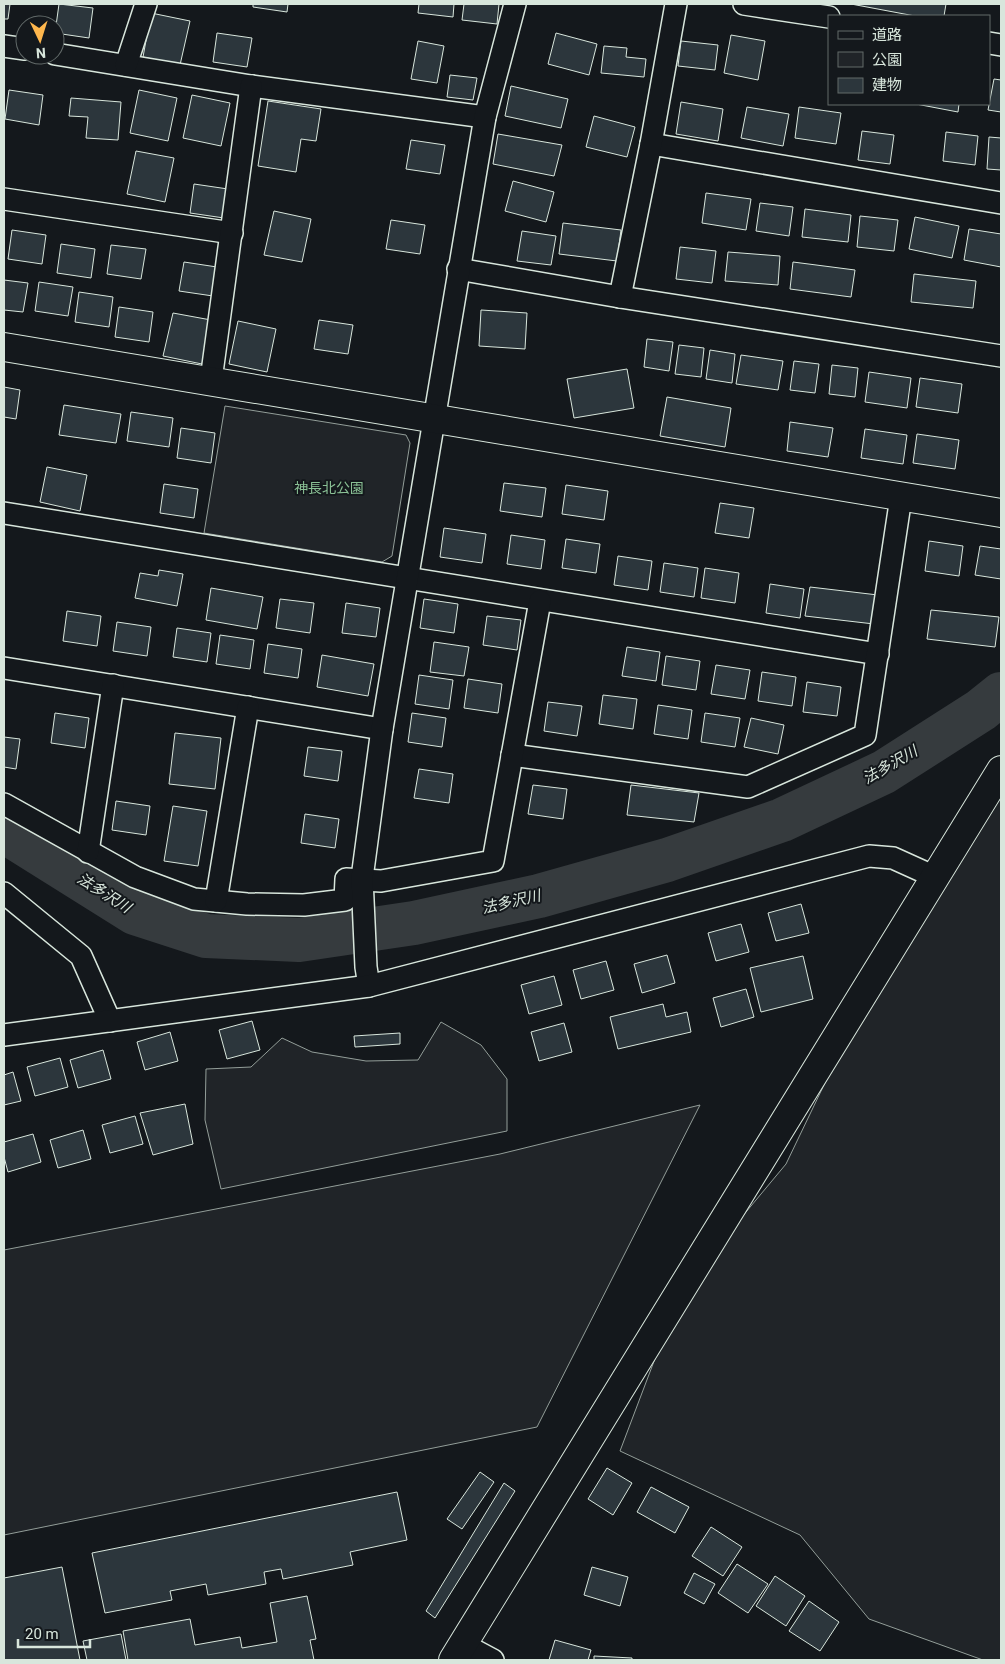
<svg xmlns="http://www.w3.org/2000/svg" width="1005" height="1664" viewBox="0 0 1005 1664" font-family="Roboto,'Noto Sans JP',sans-serif">
<rect width="100%" height="100%" fill="#14181c"/>
<!-- green -->
<g fill="#202428" stroke="#939e99">
<polygon points="225,406 406,435 410,443 392,556 382,562 204,533"/>
<polygon points="1001,772 1001,1660 983,1660 869,1619 800,1535 620,1451 681,1290 786,1164 883,962"/>
<polygon points="441,1022 481,1045 507,1079 507,1131 221,1189 205,1120 206,1069 251,1067 282,1038 312,1052 366,1061 418,1060"/>
<polygon points="700,1105 537,1427 4,1535 4,1250 500,1154"/>
</g>
<g fill="none" stroke-linecap="round" stroke-linejoin="round">
<!-- river -->
<polyline stroke="#363b3e" stroke-width="44" points="4,831 135,913 206,936 299,940 414,923 539,896 667,860 782,820 884,772 981,710 1001,694"/>
</g>
<!-- building -->
<g fill="#2c363c" stroke="#d8e6dc">
<polygon points="4,4 10,4 8,19 4,19"/>
<polygon points="59,4 93,8 89,38 55,33"/>
<polygon points="253,4 288,4 287,12 253,7"/>
<polygon points="419,4 454,4 453,17 418,13"/>
<polygon points="464,4 499,4 497,24 462,20"/>
<polygon points="851,4 946,4 944,16 915,16"/>
<polygon points="151,13 190,21 180,65 143,57"/>
<polygon points="217,33 252,38 247,67 213,62"/>
<polygon points="556,33 597,44 589,75 548,64"/>
<polygon points="731,35 765,41 758,80 724,73"/>
<polygon points="418,41 444,46 437,83 411,79"/>
<polygon points="681,41 718,45 715,70 678,66"/>
<polygon points="604,46 627,48 626,57 646,59 644,77 601,73"/>
<polygon points="450,75 477,78 473,100 447,97"/>
<polygon points="994,79 1001,80 1001,112 988,110"/>
<polygon points="511,86 568,99 561,128 505,116"/>
<polygon points="9,90 43,95 39,125 5,119"/>
<polygon points="139,90 177,98 168,141 130,133"/>
<polygon points="192,95 230,103 221,146 183,138"/>
<polygon points="71,98 121,102 118,140 86,138 88,117 69,116"/>
<polygon points="268,101 321,109 316,141 301,139 296,172 258,166"/>
<polygon points="681,102 723,109 718,141 676,134"/>
<polygon points="916,104 959,104 958,112"/>
<polygon points="747,107 789,114 783,146 741,138"/>
<polygon points="799,107 841,113 836,144 795,138"/>
<polygon points="594,116 635,127 627,157 586,147"/>
<polygon points="862,131 894,135 890,164 858,160"/>
<polygon points="946,132 978,136 975,165 943,161"/>
<polygon points="498,134 562,145 554,176 493,164"/>
<polygon points="989,137 1001,138 1001,170 987,169"/>
<polygon points="411,140 445,145 440,174 406,169"/>
<polygon points="136,151 174,158 165,202 127,194"/>
<polygon points="513,181 554,192 546,222 505,211"/>
<polygon points="194,184 228,189 224,218 190,213"/>
<polygon points="706,193 751,199 746,230 702,223"/>
<polygon points="760,203 793,207 789,236 756,231"/>
<polygon points="805,209 851,215 848,242 802,237"/>
<polygon points="274,211 311,219 302,262 264,255"/>
<polygon points="860,216 898,220 894,251 857,247"/>
<polygon points="915,217 959,226 952,258 909,249"/>
<polygon points="391,220 425,225 420,254 386,249"/>
<polygon points="563,223 621,230 617,261 559,254"/>
<polygon points="969,229 1001,234 1001,267 964,260"/>
<polygon points="12,230 46,235 42,264 8,259"/>
<polygon points="522,231 556,236 551,265 517,261"/>
<polygon points="61,244 95,249 91,278 57,273"/>
<polygon points="111,245 146,249 141,279 107,274"/>
<polygon points="680,247 716,251 712,283 676,279"/>
<polygon points="728,252 780,256 778,285 725,281"/>
<polygon points="184,262 217,267 213,296 179,291"/>
<polygon points="793,262 855,270 851,297 790,289"/>
<polygon points="914,274 976,281 973,308 911,302"/>
<polygon points="4,280 28,283 23,312 4,310"/>
<polygon points="39,282 73,287 68,316 35,311"/>
<polygon points="79,292 113,297 109,327 75,322"/>
<polygon points="119,307 153,312 149,342 115,337"/>
<polygon points="481,310 527,313 525,349 479,346"/>
<polygon points="173,313 211,320 202,364 163,356"/>
<polygon points="319,320 353,325 348,354 314,349"/>
<polygon points="238,321 276,329 267,372 229,364"/>
<polygon points="647,339 673,342 669,371 644,367"/>
<polygon points="679,345 704,348 701,377 675,374"/>
<polygon points="710,350 735,354 732,383 706,379"/>
<polygon points="741,355 783,361 778,390 736,384"/>
<polygon points="794,361 819,364 815,393 790,390"/>
<polygon points="832,365 858,368 855,397 829,394"/>
<polygon points="627,369 634,408 574,418 567,379"/>
<polygon points="869,372 911,378 907,408 865,402"/>
<polygon points="920,378 962,384 958,413 916,407"/>
<polygon points="4,387 20,390 16,419 4,417"/>
<polygon points="667,397 731,408 725,447 660,436"/>
<polygon points="64,405 121,414 116,443 59,435"/>
<polygon points="131,412 173,418 169,447 127,441"/>
<polygon points="790,422 833,428 828,457 787,451"/>
<polygon points="181,428 215,433 211,463 177,458"/>
<polygon points="865,429 907,435 903,464 861,458"/>
<polygon points="917,434 959,440 955,469 913,463"/>
<polygon points="47,467 87,475 80,511 40,502"/>
<polygon points="504,483 546,488 542,517 500,511"/>
<polygon points="164,484 198,489 194,518 160,513"/>
<polygon points="566,485 608,491 604,520 562,514"/>
<polygon points="720,503 754,508 749,538 715,533"/>
<polygon points="444,528 486,534 482,563 440,557"/>
<polygon points="511,535 545,540 541,569 507,564"/>
<polygon points="566,539 600,544 596,573 562,568"/>
<polygon points="929,541 963,546 959,576 925,571"/>
<polygon points="980,546 1001,549 1001,579 975,575"/>
<polygon points="618,556 652,561 648,590 614,585"/>
<polygon points="664,563 698,568 694,597 660,592"/>
<polygon points="705,568 739,573 735,603 701,598"/>
<polygon points="159,570 183,574 177,606 135,598 140,573 158,576"/>
<polygon points="770,584 804,589 800,618 766,613"/>
<polygon points="810,587 878,595 874,624 805,616"/>
<polygon points="211,588 263,597 257,629 206,620"/>
<polygon points="280,599 314,603 310,633 276,628"/>
<polygon points="424,599 458,604 454,633 420,628"/>
<polygon points="346,603 380,608 376,637 342,633"/>
<polygon points="931,610 999,617 995,647 927,639"/>
<polygon points="67,611 101,616 97,646 63,641"/>
<polygon points="487,616 521,620 517,650 483,645"/>
<polygon points="117,622 151,627 147,656 113,651"/>
<polygon points="177,628 211,633 207,662 173,657"/>
<polygon points="220,635 254,640 250,669 216,664"/>
<polygon points="434,642 469,647 464,676 430,672"/>
<polygon points="268,644 302,649 298,678 264,673"/>
<polygon points="627,647 660,652 656,681 622,676"/>
<polygon points="322,655 374,664 368,696 317,687"/>
<polygon points="666,656 700,661 696,690 662,685"/>
<polygon points="716,665 750,670 745,699 711,694"/>
<polygon points="762,672 796,677 792,706 758,701"/>
<polygon points="419,675 453,680 449,709 415,704"/>
<polygon points="468,679 502,684 498,713 464,708"/>
<polygon points="807,682 841,687 837,716 803,712"/>
<polygon points="603,695 637,699 633,729 599,724"/>
<polygon points="548,702 582,706 577,736 544,731"/>
<polygon points="658,705 692,710 688,739 654,734"/>
<polygon points="55,713 89,718 85,748 51,743"/>
<polygon points="412,713 446,718 442,747 408,742"/>
<polygon points="705,713 740,718 735,747 701,742"/>
<polygon points="751,718 784,725 778,754 744,747"/>
<polygon points="175,733 221,738 215,789 169,784"/>
<polygon points="4,737 20,739 16,769 4,767"/>
<polygon points="308,747 342,751 338,781 304,776"/>
<polygon points="419,769 453,774 449,803 414,798"/>
<polygon points="533,785 567,789 563,819 528,814"/>
<polygon points="631,785 699,793 694,822 627,815"/>
<polygon points="116,801 150,806 146,835 112,830"/>
<polygon points="173,806 207,811 198,866 164,861"/>
<polygon points="305,814 339,819 335,848 301,843"/>
<polygon points="801,904 809,933 776,941 768,913"/>
<polygon points="741,924 749,952 716,961 708,933"/>
<polygon points="667,955 675,983 642,993 634,964"/>
<polygon points="803,956 813,999 761,1012 750,968"/>
<polygon points="606,961 614,990 581,999 573,970"/>
<polygon points="554,976 562,1005 529,1014 521,985"/>
<polygon points="746,989 754,1017 721,1027 713,998"/>
<polygon points="663,1004 666,1017 687,1012 691,1032 618,1049 610,1017"/>
<polygon points="252,1021 260,1050 227,1059 219,1030"/>
<polygon points="564,1023 572,1052 539,1061 531,1032"/>
<polygon points="170,1032 178,1061 145,1070 137,1042"/>
<polygon points="400,1033 400,1044 355,1047 354,1036"/>
<polygon points="103,1050 111,1079 78,1088 70,1060"/>
<polygon points="60,1058 68,1087 35,1096 27,1067"/>
<polygon points="13,1072 21,1101 4,1105 4,1075"/>
<polygon points="185,1104 193,1144 153,1155 140,1113"/>
<polygon points="135,1116 143,1144 110,1153 102,1125"/>
<polygon points="83,1130 91,1159 58,1168 50,1140"/>
<polygon points="33,1134 41,1162 8,1172 4,1157 4,1142"/>
<polygon points="607,1468 632,1483 613,1515 588,1499"/>
<polygon points="480,1472 494,1482 462,1529 447,1519"/>
<polygon points="504,1483 515,1491 435,1618 426,1611"/>
<polygon points="651,1487 689,1507 675,1533 637,1512"/>
<polygon points="397,1492 407,1540 350,1552 353,1565 283,1579 281,1569 264,1572 266,1584 208,1595 206,1584 170,1591 172,1600 105,1613 92,1553"/>
<polygon points="711,1527 742,1547 723,1576 692,1556"/>
<polygon points="737,1564 768,1584 748,1613 718,1593"/>
<polygon points="62,1567 80,1660 4,1660 4,1578"/>
<polygon points="592,1567 628,1577 620,1606 584,1595"/>
<polygon points="694,1573 715,1584 704,1604 684,1593"/>
<polygon points="775,1576 805,1596 786,1626 756,1606"/>
<polygon points="307,1596 316,1639 310,1640 314,1660 128,1660 123,1631 190,1619 195,1645 240,1637 242,1648 277,1642 270,1603"/>
<polygon points="809,1601 839,1622 820,1651 789,1631"/>
<polygon points="121,1634 126,1660 87,1660 83,1641"/>
<polygon points="555,1640 591,1650 588,1660 549,1660"/>
<polygon points="594,1656 632,1658 632,1660 594,1660"/>
</g>
<g fill="none" stroke-linecap="round" stroke-linejoin="round">
<!-- street casing -->
<g stroke="#d8e6dc" stroke-width="24">
<g id="street">
<polyline points="744,4 829,17"/>
<polyline points="989,43 1001,45"/>
<polyline points="4,46 25,49"/>
<polyline points="55,54 251,86 485,117"/>
<polyline points="126,65 146,4"/>
<polyline points="651,144 1001,203"/>
<polyline points="4,199 232,233"/>
<polyline points="458,269 620,297 1001,356"/>
<polyline points="620,297 651,144 676,4"/>
<polyline points="211,380 251,86"/>
<polyline points="4,513 878,654"/>
<polyline points="4,668 382,729"/>
<polyline points="512,755 748,787 865,735 901,497"/>
<polyline points="4,804 135,877 194,899 247,904 304,905 345,900 346,879 381,881 493,861 540,601"/>
<polyline points="88,852 113,685"/>
<polyline points="4,893 81,956 110,1021"/>
<polyline points="216,901 248,707"/>
<polyline points="369,986 366,967 362,878 382,729 485,117 515,4"/>
<polyline points="4,1035 369,986 869,856 893,858 935,877"/>
<polyline points="463,1644 493,1660"/>
</g>
</g>
<!-- secondary casing -->
<g stroke="#d8e6dc" stroke-width="30">
<g id="secondary">
<polyline points="4,347 1001,513"/>
<polyline points="453,1660 1001,770"/>
</g>
</g>
<!-- street -->
<use href="#street" stroke="#14181c" stroke-width="21"/>
<!-- secondary -->
<use href="#secondary" stroke="#14181c" stroke-width="28"/>
</g>
<g text-anchor="middle" stroke-width="4" stroke-linejoin="round" paint-order="stroke">
<!-- park labels -->
<g font-size="14" fill="#8ac095" stroke="#14181c">
<text x="329" y="493">神長北公園</text>
</g>
<!-- water labels -->
<g font-size="15" font-style="italic" fill="#d8e6dc" stroke="#14181c">
<text transform="translate(890 765) rotate(-30)" y="5">法多沢川</text>
<text transform="translate(104 893) rotate(32)" y="5">法多沢川</text>
<text transform="translate(511 902) rotate(-13)" y="5">法多沢川</text>
</g>
</g>
<!-- border -->
<rect width="1005" height="1664" fill="none" stroke="#d8e6dc" stroke-width="10"/>
<!-- legend -->
<rect x="828" y="15" width="162" height="90" fill="#14181c" stroke="#626a69"/>
<rect x="838" y="31" width="25" height="8" fill="#14181c" stroke="#626a69"/>
<text x="872" y="40" font-size="15" fill="#d8e6dc">道路</text>
<rect x="838" y="52" width="25" height="15" fill="#202428" stroke="#626a69"/>
<text x="872" y="65" font-size="15" fill="#d8e6dc">公園</text>
<rect x="838" y="78" width="25" height="15" fill="#2c363c" stroke="#626a69"/>
<text x="872" y="90" font-size="15" fill="#d8e6dc">建物</text>
<!-- north arrow -->
<g transform="translate(40 40) rotate(176)"><circle r="24" fill="#14181c" stroke="#626a69"/>
<path d="M0-4L9 19L0 12L-9 19Z" fill="#ffb74d"/>
<text y="-8" font-size="14" font-weight="bold" text-anchor="middle" fill="#d8e6dc">N</text>
</g>
<!-- scale -->
<path d="M18 1639v8h72v-8" fill="none" stroke="#d8e6dc" stroke-width="2.5"/>
<text x="25" y="1639" font-size="15" fill="#d8e6dc" stroke="#14181c" stroke-width="4" paint-order="stroke">20 m</text>
</svg>
